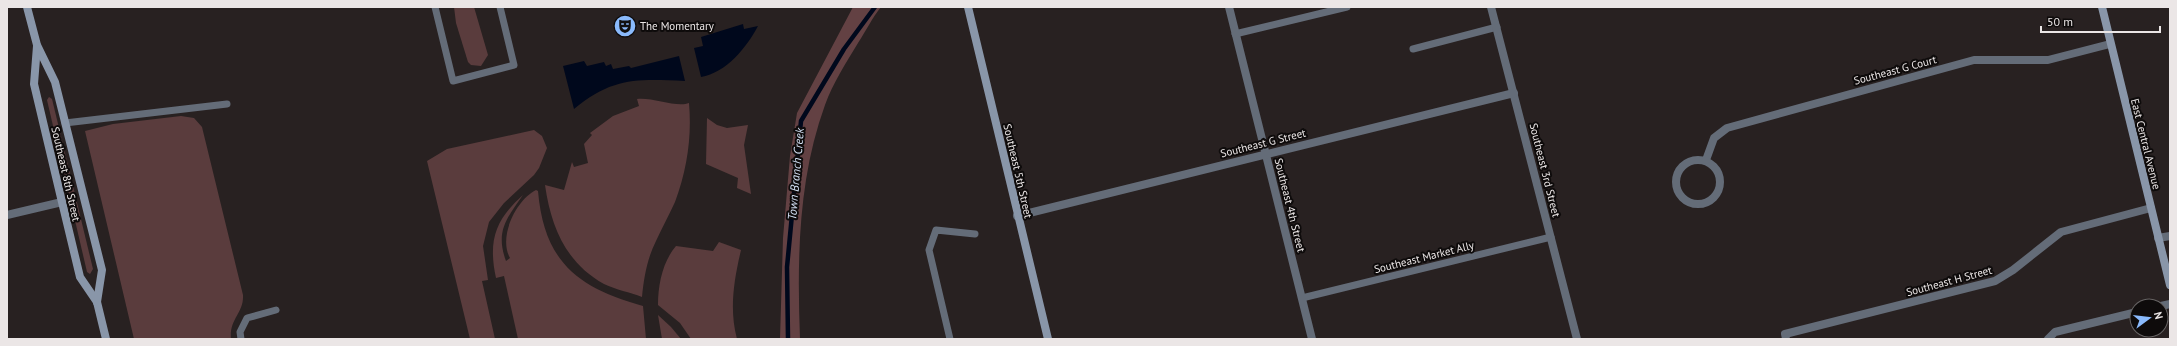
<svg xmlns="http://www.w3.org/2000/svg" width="2177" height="346" viewBox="0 0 2177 346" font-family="'PT Sans',sans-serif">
<rect width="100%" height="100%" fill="#282121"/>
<!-- green -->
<g fill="#5a3c3d">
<polygon points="454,7 474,7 488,55 481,66 471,65 468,62 456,23"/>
<polygon points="49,97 52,99 93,269 90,274 87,272 47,100"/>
<path d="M 637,99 C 652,97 677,108 689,103 C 692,137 687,170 675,202 C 669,215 662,228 656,241 C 647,259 644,277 642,297 C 630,292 616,290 604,284 C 566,263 551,227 545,185 L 564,190 L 572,162 L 574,167 L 588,163 L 584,144 L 592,135 L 590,133 L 613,116 L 639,106 Z"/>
<path d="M 181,116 L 194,118 L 202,127 L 243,295 C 244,313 229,319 231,339 L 134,339 L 85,131 L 113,124 Z"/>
<polygon points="707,118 717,125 727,128 748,125 744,145 751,194 737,188 738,178 706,164"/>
<polygon points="534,130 542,136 547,148 539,168 534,175 504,203 489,222 483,246 488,280 482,281 495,339 470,339 427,161 447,149"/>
<path d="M 536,190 L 538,191 C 544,262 578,288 643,306 L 646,339 L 518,339 L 504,276 L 496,278 C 488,241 495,220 523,195 C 507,218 495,231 506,261 L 510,258 C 498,237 516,200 536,190 Z"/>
<path d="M 719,242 L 741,250 C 734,280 729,309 737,339 L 691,339 L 680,323 L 658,305 C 658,284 663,261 676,246 L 713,251 Z"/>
<polygon points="658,315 671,327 681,339 662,339"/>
</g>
<!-- forest -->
<path fill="#634143" d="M 853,7 L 881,7 C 872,18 866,31 858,43 C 846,63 833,83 825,105 C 798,179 797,260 800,339 L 780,339 L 783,238 L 790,156 L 797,113 Z"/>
<!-- water -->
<g fill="#00081c">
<path d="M 743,24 L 744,29 L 758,26 C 747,47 726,73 701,77 L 694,48 L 703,46 L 701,37 Z"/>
<path d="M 679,56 L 685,81 C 637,79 613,77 574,109 L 563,66 L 584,61 L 587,66 L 604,62 L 606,66 L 611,64 L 613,69 L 629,66 L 631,68 Z"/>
</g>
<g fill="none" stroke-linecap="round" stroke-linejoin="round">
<!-- stream -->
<polyline stroke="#00081c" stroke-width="4.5" points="788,339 787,267 801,121 844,49 875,7"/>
<!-- lane -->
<g stroke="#646c78" stroke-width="7">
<polyline points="435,7 453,81 514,65 500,7"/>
<polyline points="1235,34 1347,7"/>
<polyline points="1413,49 1497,27"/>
<polyline points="65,123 227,104"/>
<polyline points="1302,298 1551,237"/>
<polyline points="241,339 240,332 247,318 276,310"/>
<polyline points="950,339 929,250 936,230 975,234"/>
</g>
<!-- street -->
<g stroke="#646c78" stroke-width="8">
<polyline points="1229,7 1312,339"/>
<polyline points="1491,7 1577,339"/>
<circle cx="1698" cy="182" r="22"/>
<polyline points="1706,160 1714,138 1727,128 1974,60 2048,60 2110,44"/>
<polyline points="7,215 62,202"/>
<polyline points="1017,216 1514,93"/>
<polyline points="2158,238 2170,236"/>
<polyline points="2161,306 2170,304"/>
<polyline points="1786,339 1785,334 1995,281 2013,270 2061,232 2151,208"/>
<polyline points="2048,339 2055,332 2137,312"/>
</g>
<!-- secondary -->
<g stroke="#8996a9" stroke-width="8">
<polyline points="27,7 37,45 55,82 102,270 97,302"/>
<polyline points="968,7 1048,339"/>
<polyline points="2102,7 2170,285"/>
<polyline points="37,46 34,84 62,202 80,277 97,302 106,339"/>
</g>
</g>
<!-- icons -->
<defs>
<g id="theatre-disc" transform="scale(1.15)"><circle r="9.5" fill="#8abafc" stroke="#0e0b0b"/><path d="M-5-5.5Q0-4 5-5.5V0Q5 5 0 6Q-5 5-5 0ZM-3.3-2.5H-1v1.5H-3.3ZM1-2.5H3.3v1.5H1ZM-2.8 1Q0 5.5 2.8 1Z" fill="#111"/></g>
</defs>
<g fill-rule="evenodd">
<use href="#theatre-disc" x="625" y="26"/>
</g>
<g text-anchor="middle" stroke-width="4" stroke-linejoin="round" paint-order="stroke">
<!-- poi labels -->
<g font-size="11" fill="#ebe6e6" stroke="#0e0b0b" text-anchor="start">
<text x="640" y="30">The Momentary</text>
</g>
<!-- street labels -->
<g font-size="11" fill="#ebe6e6" stroke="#0e0b0b">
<text transform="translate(1895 70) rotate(-15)" y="4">Southeast G Court</text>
<text transform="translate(1263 143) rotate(-14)" y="4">Southeast G Street</text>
<text transform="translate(2146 144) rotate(76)" y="4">East Central Avenue</text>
<text transform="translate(1545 170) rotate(76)" y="4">Southeast 3rd Street</text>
<text transform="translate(1018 171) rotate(77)" y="4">Southeast 5th Street</text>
<text transform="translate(66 174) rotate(77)" y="4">Southeast 8th Street</text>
<text transform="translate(1290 205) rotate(76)" y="4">Southeast 4th Street</text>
<text transform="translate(1424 257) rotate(-14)" y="4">Southeast Market Ally</text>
<text transform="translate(1949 281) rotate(-15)" y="4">Southeast H Street</text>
</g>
<!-- water labels -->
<g font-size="12" font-style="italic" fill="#d5e3f7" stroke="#0e0b0b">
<text transform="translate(796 174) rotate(-85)" y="4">Town Branch Creek</text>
</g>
</g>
<!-- border -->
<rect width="2177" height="346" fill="none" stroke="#ebe6e6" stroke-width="16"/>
<!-- north arrow -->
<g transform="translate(2149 318) rotate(75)"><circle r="19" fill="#0e0b0b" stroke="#666363"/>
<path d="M0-3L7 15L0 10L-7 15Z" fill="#8abafc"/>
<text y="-6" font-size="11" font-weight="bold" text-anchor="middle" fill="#ebe6e6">N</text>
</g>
<!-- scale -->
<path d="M2041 26v6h119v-6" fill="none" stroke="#ebe6e6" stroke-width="2"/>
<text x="2047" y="26" font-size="12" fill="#ebe6e6" stroke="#0e0b0b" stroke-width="3" paint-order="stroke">50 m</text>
</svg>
